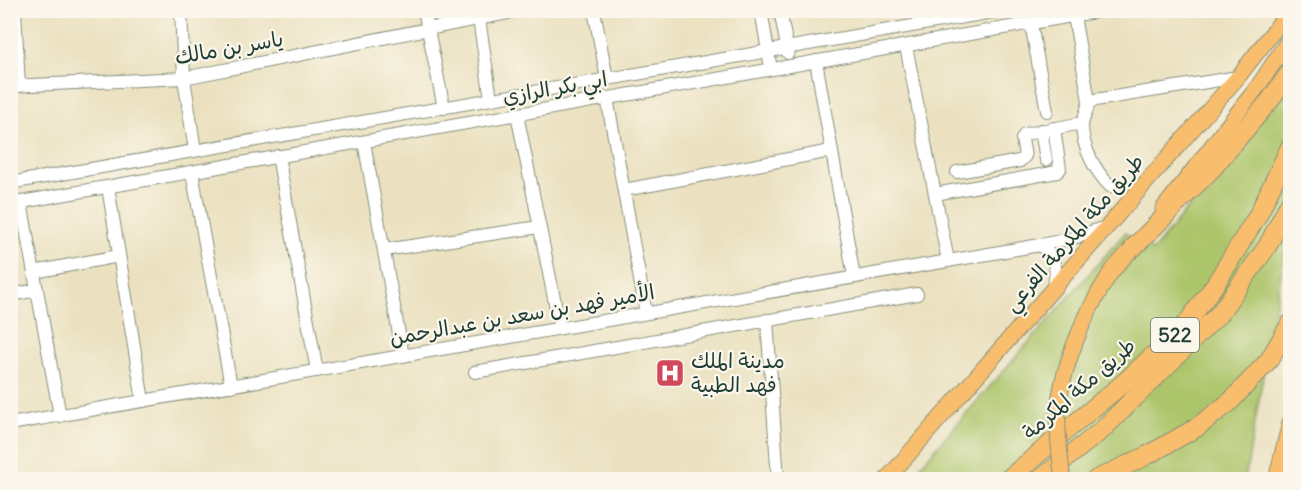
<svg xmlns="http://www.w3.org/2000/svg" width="1301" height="490" viewBox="0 0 1301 490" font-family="Delius,'Playpen Sans Arabic',sans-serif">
<rect width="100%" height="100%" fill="#fbf7ec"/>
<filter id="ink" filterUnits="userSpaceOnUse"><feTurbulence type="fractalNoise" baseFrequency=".0167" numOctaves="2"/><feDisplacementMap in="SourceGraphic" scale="12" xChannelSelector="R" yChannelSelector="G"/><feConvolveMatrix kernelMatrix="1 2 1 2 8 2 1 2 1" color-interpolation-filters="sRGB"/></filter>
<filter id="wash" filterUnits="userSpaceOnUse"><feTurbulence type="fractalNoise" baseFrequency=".008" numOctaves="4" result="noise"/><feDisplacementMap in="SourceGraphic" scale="24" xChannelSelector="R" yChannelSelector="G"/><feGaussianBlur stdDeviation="1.35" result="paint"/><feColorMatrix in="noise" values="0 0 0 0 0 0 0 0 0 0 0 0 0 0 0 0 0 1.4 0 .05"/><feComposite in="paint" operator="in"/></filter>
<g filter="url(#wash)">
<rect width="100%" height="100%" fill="#ebe1c0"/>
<!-- green -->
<polygon fill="#adc56b" stroke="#668150" stroke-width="1.5" points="1290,81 1290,223 1245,479 908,480 1125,233 1153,251"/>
</g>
<g filter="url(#ink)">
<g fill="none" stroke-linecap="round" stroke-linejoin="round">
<!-- minor casing -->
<g stroke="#858f7a" stroke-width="14">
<g id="minor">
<polyline points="15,10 19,86"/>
<polyline points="181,10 184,78 195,151"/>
<polyline points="424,10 444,108"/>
<polyline points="594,10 607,79"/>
<polyline points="761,10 771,69"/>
<polyline points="780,10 788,53"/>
<polyline points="1074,16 1089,101"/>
<polyline points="479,19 491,99"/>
<polyline points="1031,24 1047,111"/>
<polyline points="906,46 948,261"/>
<polyline points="816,61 854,277"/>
<polyline points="10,86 184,78 522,10"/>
<polyline points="607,98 646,313"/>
<polyline points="1089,101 1238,77"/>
<path d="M 1089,101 C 1088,109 1083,118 1082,125 C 1082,147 1095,171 1110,186"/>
<polyline points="517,114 560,328"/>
<polyline points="1041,130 1046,160"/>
<polyline points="364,142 403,356"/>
<polyline points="278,156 317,371"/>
<polyline points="192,172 231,386"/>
<polyline points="957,172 1020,161 1025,156 1022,139 1025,134 1082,123"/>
<polyline points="10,183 1004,10"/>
<polyline points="108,187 143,401"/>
<polyline points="624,190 831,151"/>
<polyline points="935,194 1057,172 1060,169 1054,128"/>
<polyline points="21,202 60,416"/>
<polyline points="10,204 1106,10"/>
<path d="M 1040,245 C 1054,256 1060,271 1052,288"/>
<polyline points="384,250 539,227"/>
<polyline points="34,272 119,256"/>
<polyline points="10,295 37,290"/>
<polyline points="767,320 778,480"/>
<polyline points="475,372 917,294"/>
<polyline points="10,424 1040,245 1073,238 1106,227"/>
</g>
</g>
<!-- major casing -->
<g stroke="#858f7a" stroke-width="17">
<g id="major">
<polyline points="1163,209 1259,85 1290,38"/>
<polyline points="886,480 1238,77 1290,10"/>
<polyline points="1276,480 1290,422"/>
</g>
</g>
<!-- highway casing -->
<g stroke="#858f7a" stroke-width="20">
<g id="highway">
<polyline points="1132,249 1212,169 1271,99 1290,72"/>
<polyline points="1007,480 1127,380 1187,323 1216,283 1258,215 1290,147"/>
<polyline points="1039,480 1102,430 1219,314 1267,247 1290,202"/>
<polyline points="1095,480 1146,456 1196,428 1230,402 1269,360 1290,324"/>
</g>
</g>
<!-- minor -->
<use href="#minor" stroke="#fff" stroke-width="12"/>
<!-- major -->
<use href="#major" stroke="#f9be6d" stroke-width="15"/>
<!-- highway -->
<use href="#highway" stroke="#f9be6d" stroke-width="18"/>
<!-- major-bridge casing -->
<g stroke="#858f7a" stroke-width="17" stroke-linecap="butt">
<path id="major-bridge" d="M 1063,480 C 1060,458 1057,437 1058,415 C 1060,370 1084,315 1108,277 C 1114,267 1124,258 1132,249"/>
</g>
<!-- major-bridge -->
<use href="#major-bridge" stroke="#f9be6d" stroke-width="15"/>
</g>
</g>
<!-- icons -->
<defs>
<g id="hospital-square" transform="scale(1.5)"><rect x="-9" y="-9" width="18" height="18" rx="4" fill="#d1495b" stroke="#fbf7ec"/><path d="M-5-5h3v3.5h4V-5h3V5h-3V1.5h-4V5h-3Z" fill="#fff"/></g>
</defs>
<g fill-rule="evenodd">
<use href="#hospital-square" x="670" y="373"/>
</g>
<g text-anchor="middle" stroke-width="4.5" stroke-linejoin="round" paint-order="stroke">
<!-- shield labels -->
<rect fill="#fbf7ec" stroke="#61756b" stroke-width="1.5" x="1151" y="318" width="48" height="34" rx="4.5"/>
<g font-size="20" font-weight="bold" fill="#1f3d34">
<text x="1175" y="342">522</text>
</g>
<!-- street labels -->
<g font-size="21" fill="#1f3d34" stroke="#fbf7ec">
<text transform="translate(229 48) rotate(-10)" y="7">ياسر بن مالك</text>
<text transform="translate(555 88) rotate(-10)" y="7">ابي بكر الرازي</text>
<text transform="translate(1074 233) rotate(-49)" y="7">طريق مكة المكرمة الفرعي</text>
<text transform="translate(522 315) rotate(-10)" y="7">الأمير فهد بن سعد بن عبدالرحمن</text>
<text transform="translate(1079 389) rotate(-41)" y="7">طريق مكة المكرمة</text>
</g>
<!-- poi labels -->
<g font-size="21" fill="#1f3d34" stroke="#fbf7ec" text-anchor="start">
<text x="691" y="368">مدينة الملك<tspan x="691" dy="24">فهد الطبية</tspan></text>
</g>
</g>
<!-- margin -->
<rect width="1301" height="490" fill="none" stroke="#fbf7ec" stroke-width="36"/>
</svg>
